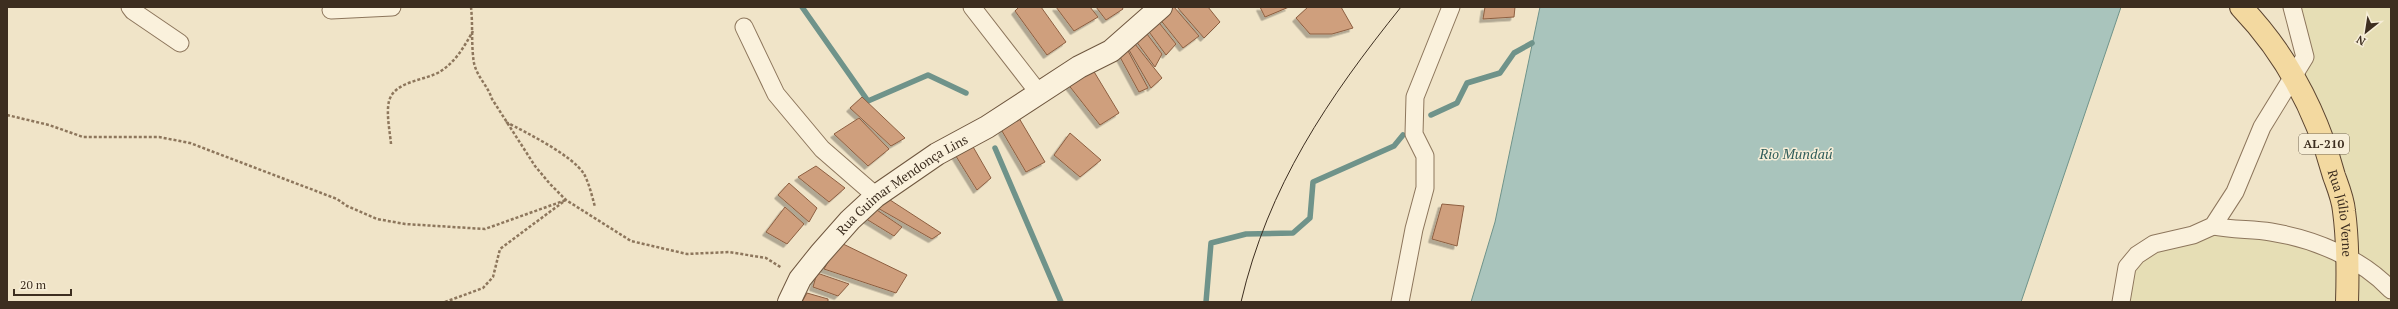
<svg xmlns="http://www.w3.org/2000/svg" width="2398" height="309" viewBox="0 0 2398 309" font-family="'PT Serif',serif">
<defs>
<filter id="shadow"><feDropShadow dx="-3.5" dy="3.5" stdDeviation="0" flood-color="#0004"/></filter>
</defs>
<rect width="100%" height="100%" fill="#f0e4c8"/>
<!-- farmland -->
<polygon fill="#e6deb5" points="2292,7 2391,7 2391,302 2121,302 2137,255 2213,226 2347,258 2344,209 2293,75 2305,56"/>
<!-- water -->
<polygon fill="#a9c4bc" stroke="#6f938a" points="1540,7 2121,7 2021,302 1471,302 1495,222"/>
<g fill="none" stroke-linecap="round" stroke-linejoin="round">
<!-- stream -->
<g stroke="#6f938a" stroke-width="5.5">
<polyline points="802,7 868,101 928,75 966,93"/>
<polyline points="1431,115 1457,103 1467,83 1500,73 1514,53 1532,43"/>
<polyline points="995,148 1061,302"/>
<polyline points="1206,302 1211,243 1246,234 1293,233 1310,218 1313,182 1394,146 1403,135"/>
</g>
</g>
<!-- building -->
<g fill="#cf9f7d" stroke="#8d5f41" filter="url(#shadow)">
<polygon points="1019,7 1041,7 1066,42 1047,55 1015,11"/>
<polygon points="1056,7 1090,7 1098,17 1074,31"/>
<polygon points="1096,7 1122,7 1123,9 1106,20"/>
<polygon points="1169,7 1174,7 1199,36 1183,48 1159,18"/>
<polygon points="1177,7 1208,7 1220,22 1204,38"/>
<polygon points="1260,7 1289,7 1265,17"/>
<polygon points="1308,7 1341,7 1353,28 1332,34 1310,34 1296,18"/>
<polygon points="1485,7 1515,7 1514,17 1483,19"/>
<polygon points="1156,19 1176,44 1166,55 1147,29"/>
<polygon points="1144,30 1162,54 1155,67 1136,41"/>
<polygon points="1135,44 1162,78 1151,88 1129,50"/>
<polygon points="1127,49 1148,88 1139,92 1120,57"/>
<polygon points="1093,70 1119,113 1100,125 1067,83"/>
<polygon points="862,97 905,138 891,146 850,108"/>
<polygon points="1016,113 1045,162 1026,172 1002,131"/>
<polygon points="859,118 889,149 868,166 834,134"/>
<polygon points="1070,133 1101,160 1080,177 1054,155"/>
<polygon points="972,145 991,178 977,190 954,153"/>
<polygon points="816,166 845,188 829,202 798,177"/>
<polygon points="789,183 817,208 809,222 778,195"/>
<polygon points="887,198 941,233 932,239 876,207"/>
<polygon points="1442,204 1464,206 1457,246 1432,239"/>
<polygon points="871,206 902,227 894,236 863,217"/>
<polygon points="785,207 804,224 787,244 766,232"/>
<polygon points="839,242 907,275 896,293 824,269"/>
<polygon points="817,273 849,284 838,296 813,287"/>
<polygon points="807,293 828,299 828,302 802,302"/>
</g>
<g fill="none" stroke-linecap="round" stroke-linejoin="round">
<!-- street casing -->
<g stroke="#8d765c" stroke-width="19">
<g id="street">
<polyline points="130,7 133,11 180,43"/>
<polyline points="972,7 1038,92"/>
<polyline points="331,10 392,7"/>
<polyline points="744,27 776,94 822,149 876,196"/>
<path d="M 2213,226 C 2232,230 2252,229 2271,232 C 2314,239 2361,258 2391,290"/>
<polyline points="1400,302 1414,229 1425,188 1425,156 1414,134 1415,97 1451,7"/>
<polyline points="2121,302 2127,267 2137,255 2154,244 2193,235 2213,226 2235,192 2262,127 2305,57 2292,7"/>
</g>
</g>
<!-- secondary casing -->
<g stroke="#6f573f" stroke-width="24">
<g id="secondary">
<path id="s1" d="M 789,302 L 800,279 L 820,254 L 850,220 L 876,196 L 937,154 L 987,127 L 1079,67 L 1111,51 L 1161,7"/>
</g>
</g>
<!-- primary casing -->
<g stroke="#5b4430" stroke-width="24">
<g id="primary">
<path id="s2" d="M 2241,7 C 2286,54 2317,113 2334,176 C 2338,187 2343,199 2344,211 C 2348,241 2348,271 2347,302"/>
</g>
</g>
<!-- path -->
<g stroke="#8d765c" stroke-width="2.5" stroke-dasharray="3 2" stroke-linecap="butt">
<path d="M 471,7 C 473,25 471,46 474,63 C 477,77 488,86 492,99 L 535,166 L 550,184 L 566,200 L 631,241 L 687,254 L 729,252 L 766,258 L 782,268"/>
<polyline points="7,115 49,125 83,137 159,137 190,143 337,199 347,206 377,219 405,224 485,229 566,200"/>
<path d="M 506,122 C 527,133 572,155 584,174 C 589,183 592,196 595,207"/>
<path d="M 391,144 C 390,132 386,114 389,101 C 395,80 426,81 441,71 C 456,61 464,47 473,31"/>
<polyline points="445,302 483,288 493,277 500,249 563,202"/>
</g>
<!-- street -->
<use href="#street" stroke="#faf1dc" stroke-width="17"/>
<!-- secondary -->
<use href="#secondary" stroke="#faf1dc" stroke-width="22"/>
<!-- primary -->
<use href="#primary" stroke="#f3d9a0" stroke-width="22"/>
<!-- tram -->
<path stroke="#3d2e20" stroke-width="1" d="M 1241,302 C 1268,186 1328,98 1401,7"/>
</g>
<g text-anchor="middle" stroke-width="3" stroke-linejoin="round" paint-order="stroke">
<!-- shield labels -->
<rect fill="#f7eed8" stroke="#756857" stroke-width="1" x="2299" y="134" width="50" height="20" rx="3"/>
<g font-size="12" font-weight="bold" fill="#3d2e20">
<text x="2324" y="148">AL-210</text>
</g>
<!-- street labels -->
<g font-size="13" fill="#3d2e20" stroke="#f7eed8">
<text dy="5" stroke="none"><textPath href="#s1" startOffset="166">Rua Guimar Mendonça Lins</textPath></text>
<text dy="5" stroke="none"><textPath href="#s2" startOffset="233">Rua Júlio Verne</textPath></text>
</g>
<!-- water labels -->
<g font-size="14" font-style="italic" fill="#2f5d5a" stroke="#f7eed8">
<text x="1796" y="159">Rio Mundaú</text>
</g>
</g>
<!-- border -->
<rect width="2398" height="309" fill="none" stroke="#3d2e20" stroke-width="16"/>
<!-- north arrow -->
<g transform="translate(2366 32) rotate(210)" stroke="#f7eed8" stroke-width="3" paint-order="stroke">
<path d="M0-3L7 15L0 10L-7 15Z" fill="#3d2e20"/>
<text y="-6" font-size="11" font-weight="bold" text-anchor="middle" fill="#3d2e20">N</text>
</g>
<!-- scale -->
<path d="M14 289v6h57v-6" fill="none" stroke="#3d2e20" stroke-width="2"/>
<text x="20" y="289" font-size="12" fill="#3d2e20" stroke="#f7eed8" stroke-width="3" paint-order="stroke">20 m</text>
</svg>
